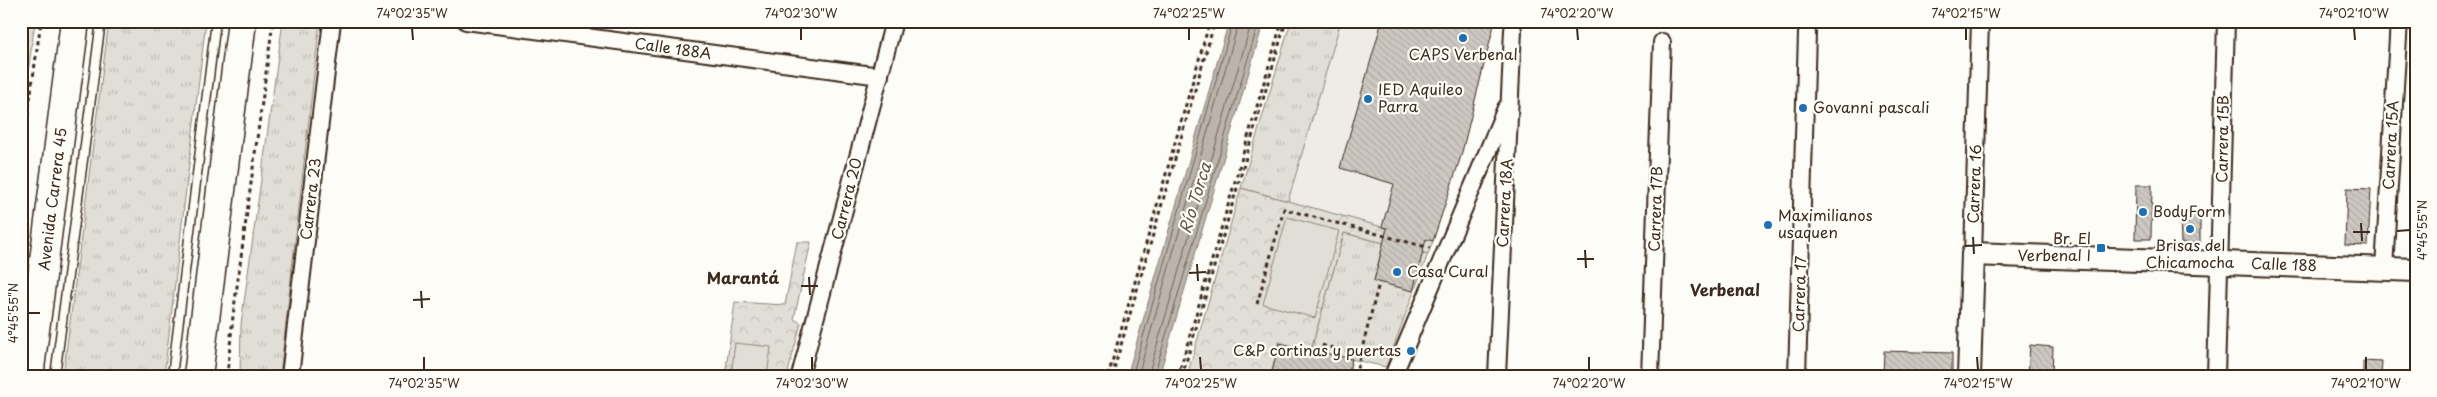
<svg xmlns="http://www.w3.org/2000/svg" width="2437" height="397" viewBox="0 0 2437 397" font-family="'Playpen Sans',sans-serif">
<defs>
<pattern id="grass-tufts" width="24" height="20" patternUnits="userSpaceOnUse" patternTransform="scale(1.25)"><rect width="24" height="20" fill="#e1ded7"/><path d="M3 7l-1-3M5 7V3M7 7l1-3M15 17l-1-3M17 17v-4M19 17l1-3" fill="none" stroke="#c2bfb8"/></pattern>
<pattern id="forest-crowns" width="20" height="18" patternUnits="userSpaceOnUse" patternTransform="scale(1.25)"><rect width="20" height="18" fill="#e1ded7"/><path d="M2 6a3 3 0 1 1 6 0M12 15a3 3 0 1 1 6 0" fill="none" stroke="#c2bfb8"/></pattern>
<pattern id="building-back-hatch" width="6" height="6" patternUnits="userSpaceOnUse" patternTransform="scale(1.25)"><rect width="6" height="6" fill="#cdc8c2"/><path d="M-1 5l2 2M0 0l6 6M5-1l2 2" fill="none" stroke="#b1aca6"/></pattern>
</defs>
<rect width="100%" height="100%" fill="#fdfcf7"/>
<filter id="ink" filterUnits="userSpaceOnUse"><feTurbulence type="fractalNoise" baseFrequency=".02" numOctaves="2"/><feDisplacementMap in="SourceGraphic" scale="10" xChannelSelector="R" yChannelSelector="G"/><feConvolveMatrix kernelMatrix="1 2 1 2 8 2 1 2 1" color-interpolation-filters="sRGB"/></filter>
<g filter="url(#ink)">
<!-- built -->
<polygon fill="#efece7" points="1341,21 1441,21 1382,227 1288,201"/>
<!-- grass -->
<g fill="url(#grass-tufts)" stroke="#8e847a" fill-rule="evenodd">
<polygon points="21,21 35,21 21,125"/>
<polygon points="109,21 206,21 164,376 63,376"/>
<polygon points="283,21 320,21 280,376 240,376 241,324"/>
<polygon points="1291,21 1341,21 1288,201 1241,188"/>
<path d="M 1344,233 L 1428,254 L 1386,367 L 1311,350 ZM 1381,252 L 1420,262 L 1413,290 L 1374,281 Z"/>
</g>
<!-- forest -->
<g fill="url(#forest-crowns)" stroke="#8e847a">
<polygon points="1241,188 1433,241 1428,254 1344,233 1311,350 1279,343 1271,376 1187,376"/>
<polygon points="797,242 811,242 794,319 801,323 787,376 725,376 735,302 785,305"/>
</g>
<!-- pitch -->
<g fill="#e1ded7" stroke="#8e847a">
<polygon points="1287,217 1339,231 1315,318 1263,304"/>
<polygon points="735,343 771,347 767,376 731,376"/>
</g>
<!-- water -->
<polygon fill="#bbb4ad" stroke="#887d74" points="1229,21 1264,21 1159,376 1127,376"/>
<g fill="none" stroke-linecap="round" stroke-linejoin="round">
<!-- shore -->
<g stroke="#6e6157" stroke-width="1">
<polyline points="1132,376 1233,21"/>
<polyline points="1138,376 1239,21"/>
<polyline points="1148,376 1252,21"/>
<polyline points="1154,376 1259,21"/>
</g>
</g>
<!-- building -->
<g fill="url(#building-back-hatch)" stroke="#3b2a1e">
<polygon points="1382,21 1495,21 1461,156 1433,241 1426,239 1413,291 1374,281 1387,228 1382,227 1394,184 1340,168"/>
<polygon points="2136,185 2152,185 2151,239 2135,239"/>
<polygon points="2347,188 2371,189 2368,246 2345,245"/>
<polygon points="2180,215 2200,215 2200,243 2181,243"/>
<polygon points="1279,343 1352,359 1348,376 1271,376"/>
<polygon points="2030,345 2053,347 2052,376 2028,376"/>
<polygon points="1884,351 1952,353 1952,376 1883,376"/>
<polygon points="2363,361 2382,362 2381,376 2363,376"/>
</g>
<g fill="none" stroke-linecap="round" stroke-linejoin="round">
<!-- lane casing -->
<g stroke="#3b2a1e" stroke-width="11">
<g id="lane">
<polyline points="55,376 101,21"/>
<polyline points="172,376 216,21"/>
</g>
</g>
<!-- street casing -->
<g stroke="#3b2a1e" stroke-width="20">
<g id="street">
<polyline points="466,21 880,76"/>
<polyline points="1973,254 1980,21"/>
<polyline points="2384,268 2399,21"/>
<polyline points="290,376 332,21"/>
<polyline points="800,376 894,21"/>
<polyline points="1393,376 1506,108"/>
<polyline points="1497,376 1513,30"/>
<polyline points="1650,376 1662,42"/>
<polyline points="1797,376 1807,33"/>
<polyline points="2216,376 2226,21"/>
</g>
</g>
<!-- secondary casing -->
<g stroke="#3b2a1e" stroke-width="26">
<polyline id="secondary" points="1969,376 1973,254 2416,270"/>
</g>
<!-- highway casing -->
<g stroke="#3b2a1e" stroke-width="31">
<g id="highway">
<polyline points="29,376 75,21"/>
<polyline points="198,376 242,21"/>
</g>
</g>
<!-- path -->
<g stroke="#3b2a1e" stroke-width="3" stroke-dasharray="4 4" stroke-linecap="butt">
<polyline points="21,163 41,21"/>
<polyline points="1257,304 1284,209 1430,248"/>
<polyline points="1320,352 1321,345 1360,354"/>
<polyline points="227,376 233,316 273,21"/>
<polyline points="1108,376 1210,21"/>
<polyline points="1112,376 1215,21"/>
<polyline points="1178,376 1282,21"/>
<polyline points="1182,376 1286,21"/>
<polyline points="1355,376 1379,283"/>
</g>
<!-- lane -->
<use href="#lane" stroke="#fdfcf7" stroke-width="8"/>
<!-- street -->
<use href="#street" stroke="#fdfcf7" stroke-width="16"/>
<!-- secondary -->
<use href="#secondary" stroke="#fdfcf7" stroke-width="22"/>
<!-- highway -->
<use href="#highway" stroke="#fdfcf7" stroke-width="28"/>
</g>
</g>
<!-- ticks -->
<path fill="none" stroke="#3b2a1e" stroke-width="2" d="M 412,28 L 413,40M 801,28 L 801,40M 1189,28 L 1189,40M 1577,28 L 1578,40M 1966,28 L 1966,40M 2354,28 L 2355,40M 2361,223 L 2362,241M 2397,231 L 2410,230M 2353,232 L 2370,232M 1973,237 L 1974,254M 1965,246 L 1982,245M 1585,250 L 1586,268M 1577,259 L 1594,259M 1197,264 L 1198,281M 1189,273 L 1206,272M 809,277 L 810,295M 801,286 L 818,286M 421,291 L 422,308M 413,300 L 430,299M 28,313 L 40,313M 424,357 L 424,370M 812,357 L 812,370M 1200,357 L 1201,370M 1589,357 L 1589,370M 1977,357 L 1978,370M 2366,357 L 2366,370"/>
<!-- markers -->
<g fill="#1f6fb2" stroke="#fdfcf7" stroke-width="2">
<circle cx="1463" cy="38" r="5"/>
<circle cx="1368" cy="99" r="5"/>
<circle cx="1803" cy="108" r="5"/>
<circle cx="2143" cy="212" r="5"/>
<circle cx="1768" cy="225" r="5"/>
<circle cx="2190" cy="229" r="5"/>
<rect x="2096" y="243" width="10" height="10" rx="2.5"/>
<circle cx="1397" cy="272" r="5"/>
<circle cx="1411" cy="351" r="5"/>
</g>
<g text-anchor="middle" stroke-width="4.5" stroke-linejoin="round" paint-order="stroke">
<!-- street labels -->
<g font-size="15" fill="#3b2a1e" stroke="#fdfcf7">
<text transform="translate(673 49) rotate(8)" y="5">Calle 188A</text>
<text transform="translate(2223 139) rotate(-89)" y="5">Carrera 15B</text>
<text transform="translate(2391 145) rotate(-87)" y="5">Carrera 15A</text>
<text transform="translate(1975 184) rotate(-88)" y="5">Carrera 16</text>
<text transform="translate(53 199) rotate(-83)" y="5">Avenida Carrera 45</text>
<text transform="translate(311 199) rotate(-83)" y="5">Carrera 23</text>
<text transform="translate(847 199) rotate(-76)" y="5">Carrera 20</text>
<text transform="translate(1505 203) rotate(-87)" y="5">Carrera 18A</text>
<text transform="translate(1656 209) rotate(-88)" y="5">Carrera 17B</text>
<text transform="translate(2284 265) rotate(2)" y="5">Calle 188</text>
<text transform="translate(1800 294) rotate(-88)" y="5">Carrera 17</text>
</g>
<!-- poi labels -->
<g font-size="15" fill="#3b2a1e" stroke="#fdfcf7" text-anchor="start">
<text x="1463" y="60" text-anchor="middle">CAPS Verbenal</text>
<text x="1378" y="95">IED Aquileo<tspan x="1378" dy="17">Parra</tspan></text>
<text x="1813" y="113">Govanni pascali</text>
<text x="2153" y="217">BodyForm</text>
<text x="1778" y="221">Maximilianos<tspan x="1778" dy="17">usaquen</tspan></text>
<text x="2091" y="244" text-anchor="end">Br. El<tspan x="2091" dy="17">Verbenal I</tspan></text>
<text x="2190" y="251" text-anchor="middle">Brisas del<tspan x="2190" dy="17">Chicamocha</tspan></text>
<text x="1407" y="277">Casa Cural</text>
<text x="1401" y="356" text-anchor="end">C&amp;P cortinas y puertas</text>
</g>
<!-- water labels -->
<g font-size="16" font-style="italic" fill="#615349" stroke="#fdfcf7">
<text transform="translate(1195 198) rotate(-73)" y="6">Río Torca</text>
</g>
<!-- neighbourhood labels -->
<g font-size="16" font-weight="bold" fill="#3b2a1e" stroke="#fdfcf7">
<text x="743" y="284">Marantá</text>
<text x="1725" y="296">Verbenal</text>
</g>
</g>
<!-- margin -->
<rect width="2437" height="397" fill="none" stroke="#fdfcf7" stroke-width="55"/>
<rect x="28" y="28" width="2382" height="342" fill="none" stroke="#3b2a1e" stroke-width="2"/>
<g font-size="12" text-anchor="middle" fill="#3b2a1e">
<text x="412" y="18">74°02'35"W</text>
<text x="801" y="18">74°02'30"W</text>
<text x="1189" y="18">74°02'25"W</text>
<text x="1577" y="18">74°02'20"W</text>
<text x="1966" y="18">74°02'15"W</text>
<text x="2354" y="18">74°02'10"W</text>
<text transform="translate(2423 230) rotate(-90)" y="4">4°45'55"N</text>
<text transform="translate(14 313) rotate(-90)" y="4">4°45'55"N</text>
<text x="424" y="388">74°02'35"W</text>
<text x="812" y="388">74°02'30"W</text>
<text x="1201" y="388">74°02'25"W</text>
<text x="1589" y="388">74°02'20"W</text>
<text x="1978" y="388">74°02'15"W</text>
<text x="2366" y="388">74°02'10"W</text>
</g>
</svg>
